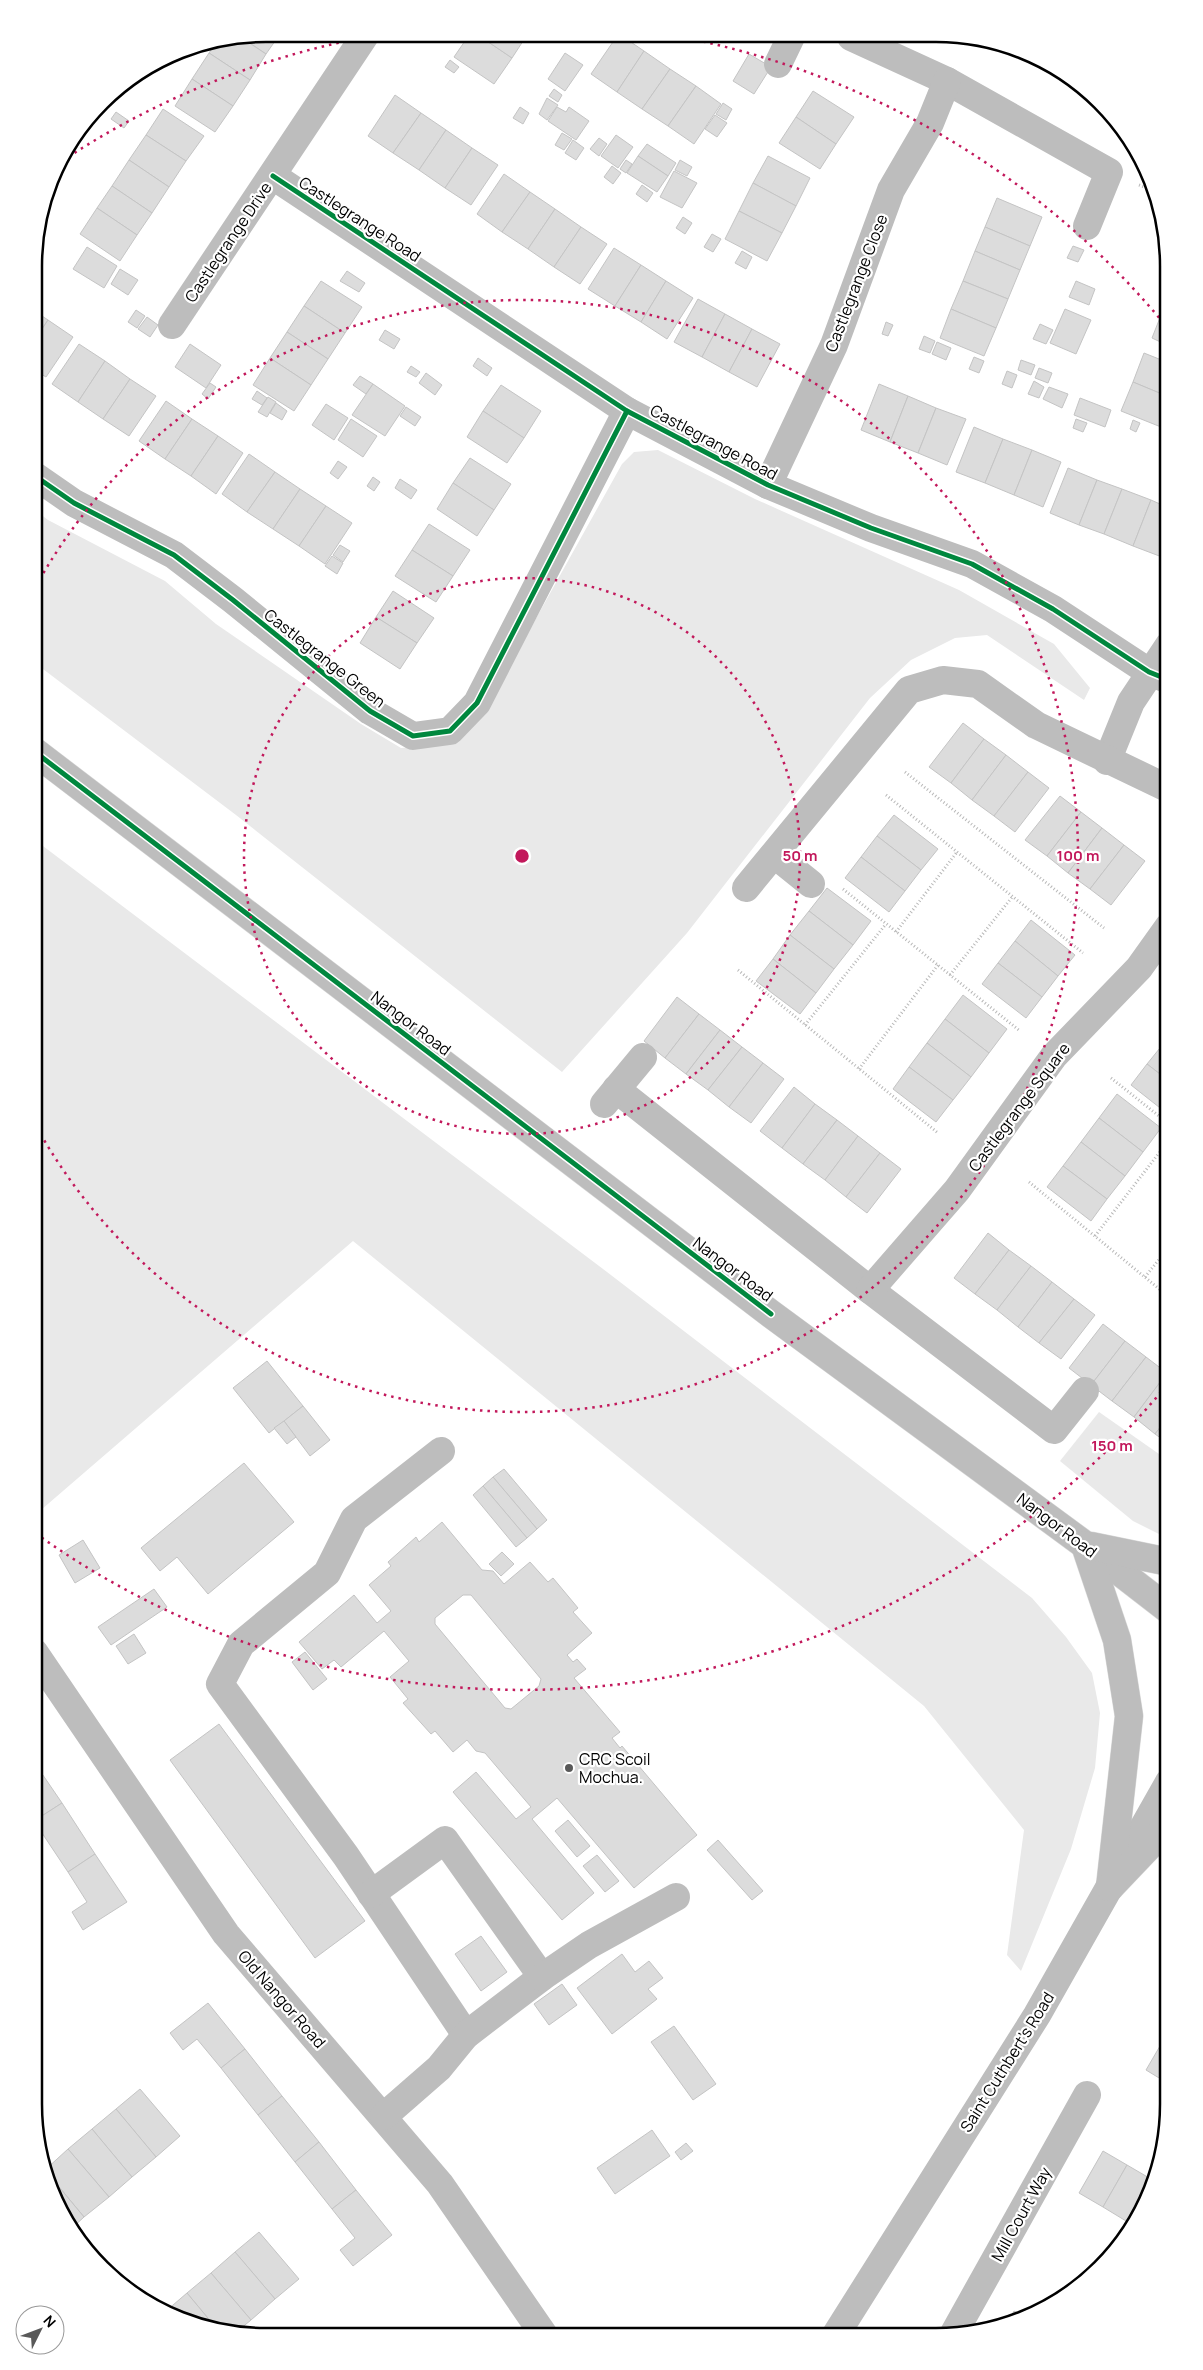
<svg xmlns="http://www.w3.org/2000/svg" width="1203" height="2370" viewBox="0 0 1203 2370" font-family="Manrope,sans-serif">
<rect width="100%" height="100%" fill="#fff"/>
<!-- green -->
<g fill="#e9e9e9">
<polygon points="658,450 755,499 959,590 1054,644 1090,688 1084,700 987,635 955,638 911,660 870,698 687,933 562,1072 236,815 35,663 35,510 48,520 165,581 216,624 361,724 401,748 444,745 484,712 622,464 634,452"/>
<polygon points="35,840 607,1272 1032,1598 1066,1637 1092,1673 1100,1713 1095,1768 1071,1849 1021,1971 1007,1955 1024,1830 924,1706 353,1241 34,1516"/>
<polygon points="1099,1412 1169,1461 1169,1539 1133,1521 1060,1461"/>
</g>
<!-- building -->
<g fill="#dcdcdc" stroke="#c4c4c4" fill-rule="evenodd">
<polygon points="266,34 280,34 266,54 242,38"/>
<polygon points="469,35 478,35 512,58 494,84 454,57"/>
<polygon points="478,35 527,35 512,58"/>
<polygon points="617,36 622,36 644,51 617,92 591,74"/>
<polygon points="242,38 266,54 250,80 209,53 215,44"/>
<polygon points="644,51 670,69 642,109 617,92"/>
<polygon points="209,53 250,80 233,106 192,79"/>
<polygon points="565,53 583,65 565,91 548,79"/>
<polygon points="749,54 771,67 754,94 733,81"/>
<polygon points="450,60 459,67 454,73 445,67"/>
<polygon points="670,69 696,86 668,126 642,109"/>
<polygon points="192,79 233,106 215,132 175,106"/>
<polygon points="696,86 721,104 694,144 668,126"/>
<polygon points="554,89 562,95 558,102 549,96"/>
<polygon points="813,91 854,117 836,144 796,117"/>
<polygon points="395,95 421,113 393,153 368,136"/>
<polygon points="547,98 558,105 547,120 539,114"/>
<polygon points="723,103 732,109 726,120 716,114"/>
<polygon points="520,107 529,113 523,124 513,118"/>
<polygon points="557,107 566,112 569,107 589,121 576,140 548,121"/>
<polygon points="163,109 204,136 186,161 146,135"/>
<polygon points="116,112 129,121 124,128 111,119"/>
<polygon points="421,113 446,130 419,170 393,153"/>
<polygon points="715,115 727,123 717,137 705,129"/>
<polygon points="796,117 836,144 820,169 779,143"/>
<polygon points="446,130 472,148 445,188 419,170"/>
<polygon points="562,133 572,139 564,150 555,145"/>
<polygon points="146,135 186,161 169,187 129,160"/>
<polygon points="616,135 633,147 618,168 601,156"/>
<polygon points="599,138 607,144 599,156 590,149"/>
<polygon points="573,140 584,148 576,160 565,153"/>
<polygon points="75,141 79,144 73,154 68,150"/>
<polygon points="647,144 676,163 668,176 638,156"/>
<polygon points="472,148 498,165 471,205 445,188"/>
<polygon points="638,156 668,176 657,192 627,173"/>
<polygon points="768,156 810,178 796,206 753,183"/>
<polygon points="129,160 169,187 152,213 112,186"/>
<polygon points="626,160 632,164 626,173 620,169"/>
<polygon points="680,160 692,167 687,176 675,170"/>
<polygon points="612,166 621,173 613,184 604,177"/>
<polygon points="674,171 697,183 682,208 660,197"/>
<polygon points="504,174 530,192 502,232 477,214"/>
<polygon points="753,183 796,206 782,233 739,211"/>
<polygon points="642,185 653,193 647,202 636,194"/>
<polygon points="112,186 152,213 137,235 97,208"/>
<polygon points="530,192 555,209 528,249 502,232"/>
<polygon points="997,198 1042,217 1030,246 985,227"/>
<polygon points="97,208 137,235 120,261 80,234"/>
<polygon points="555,209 581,227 554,267 528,249"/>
<polygon points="739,211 782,233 767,261 725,239"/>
<polygon points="683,217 692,223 685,234 676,228"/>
<polygon points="581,227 607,244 580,284 554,267"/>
<polygon points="985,227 1030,246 1020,270 975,251"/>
<polygon points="712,234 721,239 713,252 704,247"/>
<polygon points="1073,246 1084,250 1078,262 1067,258"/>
<polygon points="87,247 117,266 104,288 73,269"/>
<polygon points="614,248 641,265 615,306 588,289"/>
<polygon points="742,251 752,257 746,269 735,263"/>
<polygon points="975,251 1020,270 1008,299 963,281"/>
<polygon points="641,265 666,281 641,322 615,306"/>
<polygon points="120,269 138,280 128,295 111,284"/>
<polygon points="347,271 365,283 359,292 340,281"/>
<polygon points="321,281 362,307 345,333 304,306"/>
<polygon points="666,281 693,298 667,339 641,322"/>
<polygon points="963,281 1008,299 996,328 951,309"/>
<polygon points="1076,281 1095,289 1089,305 1069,297"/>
<polygon points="698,299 725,314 702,357 674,342"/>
<polygon points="304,306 345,333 328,359 287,332"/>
<polygon points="951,309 996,328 984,356 940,338"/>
<polygon points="1065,309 1091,320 1076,354 1050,343"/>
<polygon points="136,310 145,316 137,328 128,322"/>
<polygon points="1163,310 1169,312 1169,346 1152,338"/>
<polygon points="36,312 48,320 36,338"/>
<polygon points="725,314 752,329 729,372 702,357"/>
<polygon points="147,317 158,325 150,337 138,329"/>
<polygon points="48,320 73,337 46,377 36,371 36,338"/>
<polygon points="886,322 893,325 888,336 882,334"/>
<polygon points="1040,324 1053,330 1046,344 1033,339"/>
<polygon points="752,329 780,344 757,387 729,372"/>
<polygon points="385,330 400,339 394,349 379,340"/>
<polygon points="287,332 328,359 311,385 270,358"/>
<polygon points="924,336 935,341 930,353 919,349"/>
<polygon points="937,342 951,348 946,360 932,354"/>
<polygon points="79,344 105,361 78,402 52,384"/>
<polygon points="190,344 221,365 206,388 175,367"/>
<polygon points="1144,353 1169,363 1169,397 1133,382"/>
<polygon points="974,357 984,361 979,373 969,369"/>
<polygon points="270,358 311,385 294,411 253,385"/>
<polygon points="478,358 492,368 487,376 473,366"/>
<polygon points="1021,360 1035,365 1031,375 1018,370"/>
<polygon points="105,361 130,379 103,419 78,402"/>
<polygon points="411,366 420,372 416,377 407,372"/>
<polygon points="1039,368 1052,373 1048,383 1035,378"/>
<polygon points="1007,371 1017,375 1012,388 1002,384"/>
<polygon points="426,373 442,385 435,395 419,383"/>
<polygon points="360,376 373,384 366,394 353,385"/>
<polygon points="130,379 156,396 129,436 103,419"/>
<polygon points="1034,381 1044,387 1039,398 1028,394"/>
<polygon points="1133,382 1169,397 1169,422 1166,429 1121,411"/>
<polygon points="210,383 216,387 208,399 202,394"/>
<polygon points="373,384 405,406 385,436 352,415"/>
<polygon points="879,384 908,396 890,442 861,430"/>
<polygon points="501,385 541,411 524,438 483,411"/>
<polygon points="1049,387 1068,394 1062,408 1043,399"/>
<polygon points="257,391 267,398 262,405 252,399"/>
<polygon points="908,396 936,408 918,453 890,442"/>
<polygon points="268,397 276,402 267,417 258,412"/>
<polygon points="1080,398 1111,410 1105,427 1074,415"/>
<polygon points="166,401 192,419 165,459 139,441"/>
<polygon points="276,403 287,411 282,420 270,413"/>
<polygon points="326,404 348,418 334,440 312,425"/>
<polygon points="406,407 421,417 415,426 400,416"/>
<polygon points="936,408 966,419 947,465 918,453"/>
<polygon points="483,411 524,438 507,463 467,437"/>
<polygon points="192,419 218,436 191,476 165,459"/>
<polygon points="351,419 377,436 363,457 338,440"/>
<polygon points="1076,419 1087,423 1083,432 1073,428"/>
<polygon points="1133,420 1140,423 1136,432 1130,429"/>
<polygon points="974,427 1003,439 985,483 956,472"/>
<polygon points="218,436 243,453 216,494 191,476"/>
<polygon points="1003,439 1032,450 1014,495 985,483"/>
<polygon points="1032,450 1061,462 1043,507 1014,495"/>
<polygon points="249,454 275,472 247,512 222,494"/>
<polygon points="470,458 511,484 494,510 453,483"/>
<polygon points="338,461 347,467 338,479 330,473"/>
<polygon points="1068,468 1097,480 1079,525 1050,513"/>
<polygon points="275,472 300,489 273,529 247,512"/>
<polygon points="373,477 380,482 374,491 367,486"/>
<polygon points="400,479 417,490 411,499 395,488"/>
<polygon points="1097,480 1122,489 1104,534 1079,525"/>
<polygon points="453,483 494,510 477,536 437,509"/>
<polygon points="300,489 326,506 299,546 273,529"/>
<polygon points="1122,489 1151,500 1133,546 1104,534"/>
<polygon points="1151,500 1169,508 1169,538 1162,557 1133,546"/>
<polygon points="326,506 352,523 325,564 299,546"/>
<polygon points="429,524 470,550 453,576 412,550"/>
<polygon points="340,545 350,551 343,562 333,555"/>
<polygon points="412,550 453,576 436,602 395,576"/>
<polygon points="332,556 343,563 337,574 325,566"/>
<polygon points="393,591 434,618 417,643 376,617"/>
<polygon points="376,617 417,643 400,669 360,643"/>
<polygon points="963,723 984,739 951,783 929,767"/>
<polygon points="984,739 1006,755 972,800 951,783"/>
<polygon points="1006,755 1028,772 994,816 972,800"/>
<polygon points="1028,772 1049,788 1015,832 994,816"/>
<polygon points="1060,796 1081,812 1047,856 1025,840"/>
<polygon points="1081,812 1102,828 1068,873 1047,856"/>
<polygon points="894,815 938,849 921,870 877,836"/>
<polygon points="1102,828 1124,845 1090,889 1068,873"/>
<polygon points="877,836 921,870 905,891 861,857"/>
<polygon points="1124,845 1145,861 1111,905 1090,889"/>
<polygon points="861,857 905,891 889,912 845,878"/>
<polygon points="827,888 871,921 853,945 809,911"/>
<polygon points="809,911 853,945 834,969 790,935"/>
<polygon points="1031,920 1075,955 1058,976 1015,941"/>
<polygon points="790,935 834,969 816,993 773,959"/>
<polygon points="1015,941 1058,976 1042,997 998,963"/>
<polygon points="773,959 816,993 800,1014 756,981"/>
<polygon points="998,963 1042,997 1026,1018 982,984"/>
<polygon points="963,995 1007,1029 989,1053 945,1019"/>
<polygon points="677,997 699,1014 665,1058 644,1041"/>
<polygon points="699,1014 720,1030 686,1074 665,1058"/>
<polygon points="945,1019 989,1053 971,1077 927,1043"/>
<polygon points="720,1030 742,1047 708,1090 686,1074"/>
<polygon points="927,1043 971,1077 953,1100 909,1067"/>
<polygon points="1164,1043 1169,1047 1169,1081 1147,1064"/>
<polygon points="742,1047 763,1063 729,1107 708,1090"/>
<polygon points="763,1063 784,1079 751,1123 729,1107"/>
<polygon points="1147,1064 1169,1081 1169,1115 1131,1085"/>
<polygon points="909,1067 953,1100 936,1122 893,1089"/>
<polygon points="794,1087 815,1104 782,1148 760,1131"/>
<polygon points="1117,1094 1161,1128 1143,1152 1099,1118"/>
<polygon points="815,1104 837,1120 803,1164 782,1148"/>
<polygon points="1099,1118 1143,1152 1125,1176 1081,1142"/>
<polygon points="837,1120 858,1136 825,1180 803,1164"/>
<polygon points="858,1136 880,1153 846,1197 825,1180"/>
<polygon points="1081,1142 1125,1176 1107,1199 1063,1166"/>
<polygon points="880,1153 901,1169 867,1213 846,1197"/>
<polygon points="1063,1166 1107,1199 1091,1221 1047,1187"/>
<polygon points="988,1233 1009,1250 975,1294 954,1278"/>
<polygon points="1009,1250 1031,1266 997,1310 975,1294"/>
<polygon points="1031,1266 1052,1282 1018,1327 997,1310"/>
<polygon points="1052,1282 1074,1299 1039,1343 1018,1327"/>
<polygon points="1074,1299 1095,1315 1061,1359 1039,1343"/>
<polygon points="1103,1324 1125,1341 1091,1385 1069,1368"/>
<polygon points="1125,1341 1146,1357 1112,1401 1091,1385"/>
<polygon points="1146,1357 1167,1373 1134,1417 1112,1401"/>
<polygon points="267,1361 303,1406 269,1433 233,1388"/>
<polygon points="1167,1373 1169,1416 1155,1434 1134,1417"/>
<polygon points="303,1406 330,1440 310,1456 284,1421"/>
<polygon points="1169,1416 1169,1444 1155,1434"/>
<polygon points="284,1421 296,1437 287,1444 274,1428"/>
<polygon points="244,1463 294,1522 208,1594 177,1557 160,1571 141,1548"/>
<polygon points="504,1469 547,1520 537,1529 493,1477"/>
<polygon points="493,1477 537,1529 527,1538 483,1486"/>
<polygon points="483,1486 527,1538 516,1547 473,1495"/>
<path d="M 442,1522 L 482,1570 L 493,1571 L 504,1584 L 530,1562 L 548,1582 L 553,1578 L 578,1608 L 573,1612 L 592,1633 L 567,1655 L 573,1662 L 577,1659 L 586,1669 L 574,1678 L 620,1732 L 612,1738 L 620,1748 L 622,1746 L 697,1835 L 634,1888 L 557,1798 L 532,1819 L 594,1893 L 562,1920 L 453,1792 L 476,1772 L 516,1819 L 531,1807 L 485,1753 L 476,1751 L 467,1740 L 453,1752 L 435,1731 L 431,1734 L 403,1703 L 408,1699 L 390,1677 L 409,1661 L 384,1631 L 341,1667 L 334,1660 L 322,1669 L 299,1642 L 354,1595 L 377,1623 L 391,1611 L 369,1585 L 391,1566 L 388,1562 L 416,1537 L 419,1542 ZM 463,1595 L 471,1595 L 541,1679 L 539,1686 L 511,1709 L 505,1708 L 435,1624 L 435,1618 Z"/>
<polygon points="83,1540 100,1568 75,1583 59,1555"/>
<polygon points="502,1552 514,1564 501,1576 489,1564"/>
<polygon points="154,1589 167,1607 111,1645 98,1627"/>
<polygon points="134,1634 146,1653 128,1664 116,1646"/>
<polygon points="305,1652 327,1679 313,1690 292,1662"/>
<polygon points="219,1724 365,1921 315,1958 170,1760"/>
<polygon points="34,1762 62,1803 34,1821"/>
<polygon points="62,1803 95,1854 68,1872 34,1821"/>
<polygon points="568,1820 590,1846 577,1857 555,1831"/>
<polygon points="718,1840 763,1891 752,1900 707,1850"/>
<polygon points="95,1854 127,1902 83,1930 72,1912 87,1902 68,1872"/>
<polygon points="597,1855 619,1881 605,1892 583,1866"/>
<polygon points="481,1936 507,1972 481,1991 455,1954"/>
<polygon points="622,1954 635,1972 649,1961 663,1978 648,1989 657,1999 612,2034 577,1988"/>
<polygon points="562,1984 577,2005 549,2025 534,2004"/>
<polygon points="208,2003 245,2049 221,2068 197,2039 183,2050 170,2033"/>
<polygon points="674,2026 716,2084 693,2100 651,2042"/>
<polygon points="1169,2031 1169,2051 1160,2046"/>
<polygon points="1160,2046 1169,2051 1169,2084 1146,2070"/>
<polygon points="245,2049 282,2096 258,2115 221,2068"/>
<polygon points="140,2089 180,2136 156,2157 116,2109"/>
<polygon points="282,2096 319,2142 295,2162 258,2115"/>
<polygon points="116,2109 156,2157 132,2177 92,2129"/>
<polygon points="92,2129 132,2177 109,2197 68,2149"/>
<polygon points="652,2130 670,2156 615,2194 597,2168"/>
<polygon points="319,2142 356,2190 332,2209 295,2162"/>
<polygon points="686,2143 693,2151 681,2160 675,2152"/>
<polygon points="68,2149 109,2197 84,2217 45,2170"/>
<polygon points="1103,2151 1127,2165 1103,2207 1079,2193"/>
<polygon points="1127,2165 1151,2179 1126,2221 1103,2207"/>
<polygon points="45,2170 84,2217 71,2229 46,2178"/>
<polygon points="356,2190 392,2235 353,2266 340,2250 355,2238 332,2209"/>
<polygon points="259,2232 299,2279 275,2299 235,2252"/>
<polygon points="235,2252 275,2299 251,2320 211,2273"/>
<polygon points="211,2273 251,2320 234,2334 217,2329 187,2293"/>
<polygon points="187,2293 217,2329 177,2318 166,2311"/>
<polygon points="1014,2311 1025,2317 1006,2325"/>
</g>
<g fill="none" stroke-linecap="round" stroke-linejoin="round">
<!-- major casing -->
<g stroke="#dbdbdb" stroke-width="29">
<g id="major">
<polyline points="35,752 771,1314 1085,1545 1169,1610"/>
<polyline points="1085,1545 1117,1640 1129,1716 1110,1887"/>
<polyline points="1091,1546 1169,1562"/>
<polyline points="1110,1887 1169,1825"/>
</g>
</g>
<!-- path -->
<g stroke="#b8b8b8" stroke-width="3" stroke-dasharray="1 2.5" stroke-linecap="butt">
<polyline points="1139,185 1157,192"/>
<polyline points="905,772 1104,928"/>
<polyline points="886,795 1083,953"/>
<polyline points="843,889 1020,1031"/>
<polyline points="896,932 957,852"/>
<polyline points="738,970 938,1133"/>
<polyline points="950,975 1013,896"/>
<polyline points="805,1025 886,924"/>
<polyline points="859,1069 938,965"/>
<polyline points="1111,1078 1169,1124"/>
<polyline points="1029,1182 1169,1297"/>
<polyline points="1095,1236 1169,1140"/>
<polyline points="1145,1277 1169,1247"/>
</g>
<!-- minor -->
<g stroke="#bdbdbd" stroke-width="28">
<polyline points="851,37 947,81 1109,172 1087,226"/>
<polyline points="778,64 791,37"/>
<polyline points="273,176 627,411 768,485 871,528 972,564 1053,609 1149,672 1169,680"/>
<polyline points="172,325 366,34"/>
<polyline points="35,476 74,503 174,555 233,600 370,711 413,736 450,731 477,703 627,411"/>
<polyline points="768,485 834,345 891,190 930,123 947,81"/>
<polyline points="1107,761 1131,702 1169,645"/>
<polyline points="775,855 811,884"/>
<polyline points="746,888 909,690 943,680 978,684 1036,725 1169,789"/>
<polyline points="616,1089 870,1290 1054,1430 1085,1391"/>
<polyline points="604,1104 643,1057"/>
<polyline points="870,1290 957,1190 1054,1056 1139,968 1169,926"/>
<polyline points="441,1451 354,1519 327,1573 241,1644 220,1684 346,1856 466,2035"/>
<polyline points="34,1652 226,1934 440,2184 544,2335"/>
<polyline points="371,1894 445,1840 542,1977 466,2035 439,2068 384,2116"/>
<polyline points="542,1977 589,1945 676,1897"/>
<polyline points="954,2333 1087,2095"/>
<polyline points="835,2336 1037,2015 1169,1782"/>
</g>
<!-- major -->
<use href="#major" stroke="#bdbdbd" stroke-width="28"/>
<!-- cycleway casing -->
<g stroke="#fff" stroke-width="8">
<g id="cycleway">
<polyline points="273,176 627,411 768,485 871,528 972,564 1053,609 1149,672 1169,680"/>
<polyline points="35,476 74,503 174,555 233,600 370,711 413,736 450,731 477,703 627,411"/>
<polyline points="35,752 771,1314"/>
</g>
</g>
<!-- cycleway -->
<use href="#cycleway" stroke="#00873e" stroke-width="5"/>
</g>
<!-- distance rings -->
<g fill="none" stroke="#c2185b" stroke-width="2.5" stroke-dasharray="2.5 5">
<circle cx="522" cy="856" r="278"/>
<path d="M36 586A556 556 0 1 1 36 1126"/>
<path d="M1166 1386A834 834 0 0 1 38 1535M62 161A834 834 0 0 1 377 35M681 37A834 834 0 0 1 1166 326"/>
</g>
<!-- markers -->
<circle fill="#595959" stroke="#fff" stroke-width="2" cx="569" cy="1768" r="5"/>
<g text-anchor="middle" stroke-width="4.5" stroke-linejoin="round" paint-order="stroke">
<!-- street labels -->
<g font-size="16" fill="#000" stroke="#fff">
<text transform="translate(360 219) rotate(33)" y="6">Castlegrange Road</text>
<text transform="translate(228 242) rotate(-56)" y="6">Castlegrange Drive</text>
<text transform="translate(856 283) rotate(-69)" y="6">Castlegrange Close</text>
<text transform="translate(714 442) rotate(28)" y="6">Castlegrange Road</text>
<text transform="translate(325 658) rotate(38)" y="6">Castlegrange Green</text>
<text transform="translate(411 1023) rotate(37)" y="6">Nangor Road</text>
<text transform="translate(1019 1107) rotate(-53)" y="6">Castlegrange Square</text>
<text transform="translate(733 1269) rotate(37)" y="6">Nangor Road</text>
<text transform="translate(1057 1525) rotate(37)" y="6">Nangor Road</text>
<text transform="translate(282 1999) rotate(49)" y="6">Old Nangor Road</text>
<text transform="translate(1007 2062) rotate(-58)" y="6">Saint Cuthbert’s Road</text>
<text transform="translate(1021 2214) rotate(-61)" y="6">Mill Court Way</text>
</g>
<!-- poi labels -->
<g font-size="16" fill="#000" stroke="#fff" text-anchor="start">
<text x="579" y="1765">CRC Scoil<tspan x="579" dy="18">Mochua.</tspan></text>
</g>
</g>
<!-- crop -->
<path d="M0 0H1203V2370H0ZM266 42H936A224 224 0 0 1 1160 266V2104A224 224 0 0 1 936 2328H266A224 224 0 0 1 42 2104V266A224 224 0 0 1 266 42Z" fill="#fff" fill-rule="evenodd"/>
<path fill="none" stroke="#000" stroke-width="2.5" d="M266 42H936A224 224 0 0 1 1160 266V2104A224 224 0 0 1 936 2328H266A224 224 0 0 1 42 2104V266A224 224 0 0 1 266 42Z"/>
<circle cx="522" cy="856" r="8" fill="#c2185b" stroke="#fff" stroke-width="2.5"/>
<g font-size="15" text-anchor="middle" font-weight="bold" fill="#c2185b" stroke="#fff" stroke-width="4.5" stroke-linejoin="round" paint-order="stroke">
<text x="800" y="861">50 m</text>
<text x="1078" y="861">100 m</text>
<text x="1112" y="1451">150 m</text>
</g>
<!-- north arrow -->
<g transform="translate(40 2330) rotate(48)"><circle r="24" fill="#ffffff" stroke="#999999"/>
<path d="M0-4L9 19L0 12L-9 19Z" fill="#595959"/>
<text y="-8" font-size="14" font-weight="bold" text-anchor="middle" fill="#000000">N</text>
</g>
</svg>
